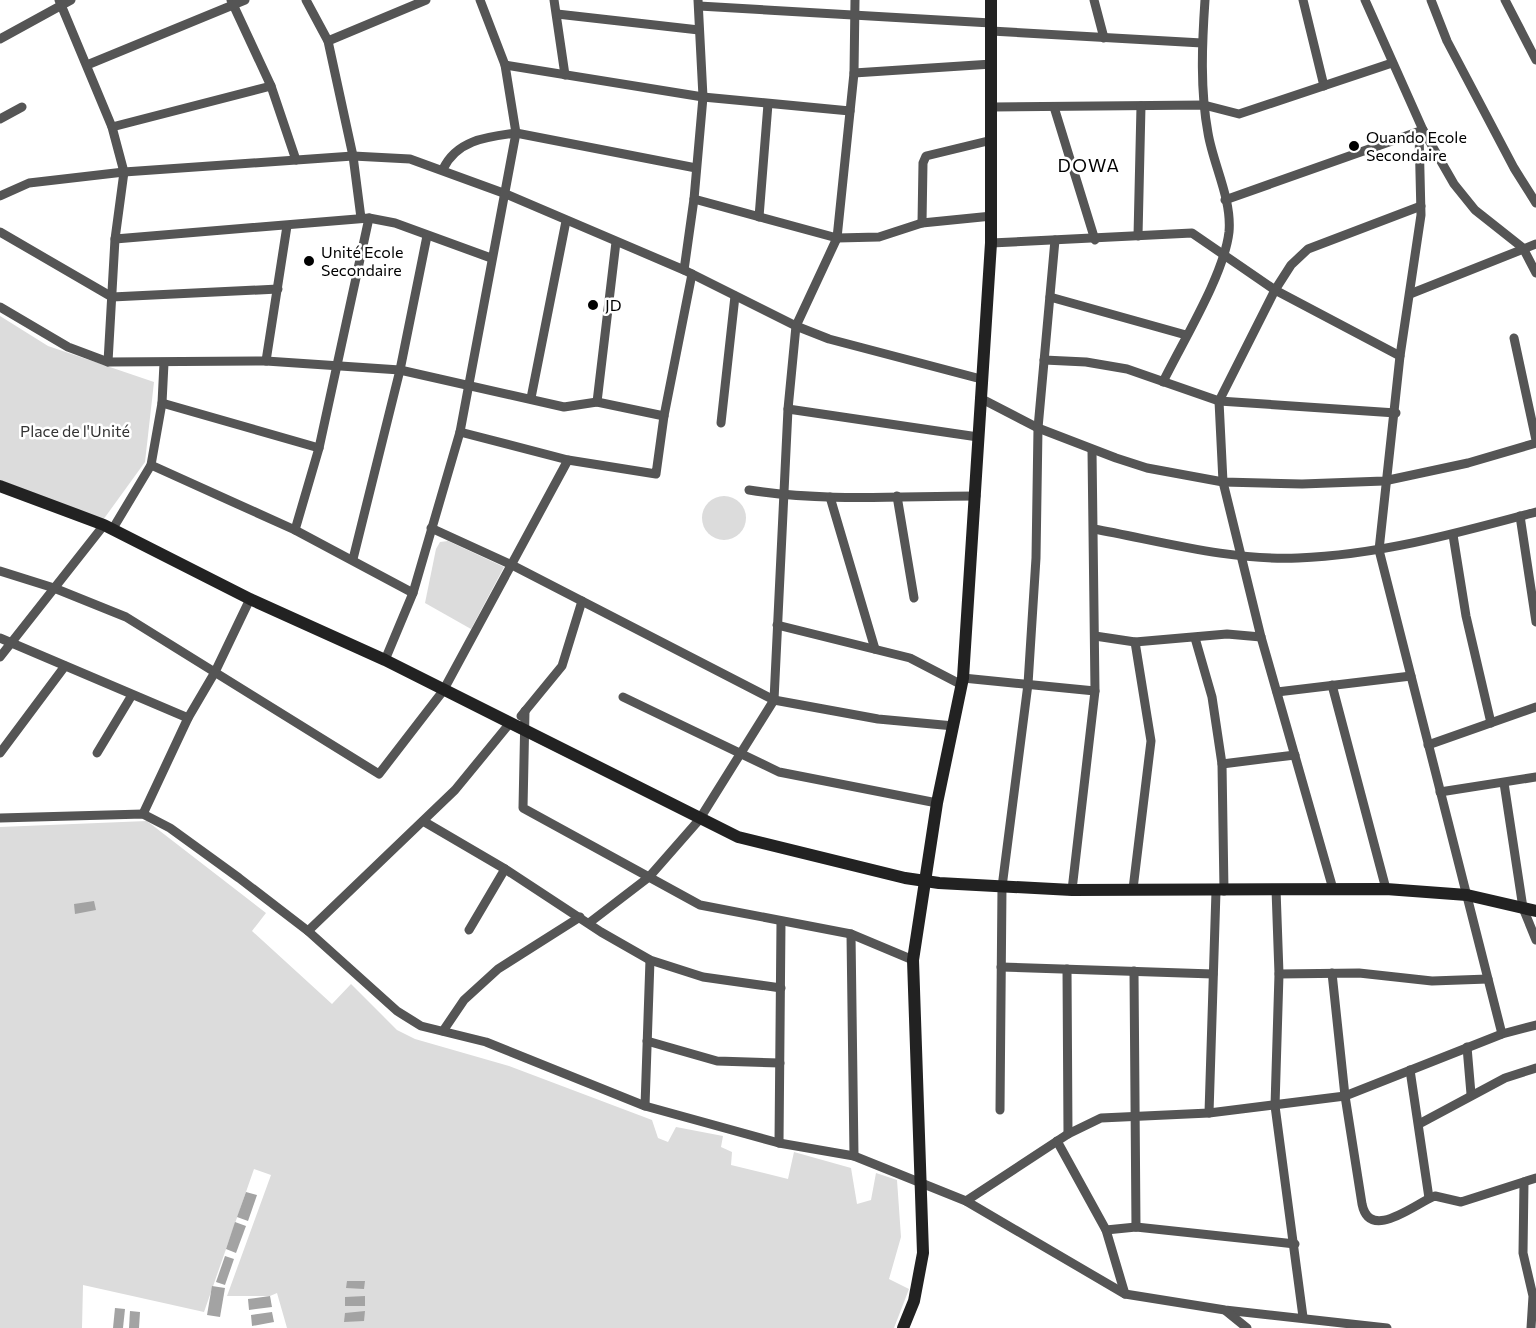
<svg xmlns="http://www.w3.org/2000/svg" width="1536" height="1328" viewBox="0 0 1536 1328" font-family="Commissioner,sans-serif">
<rect width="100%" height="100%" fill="#fff"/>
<!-- green -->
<g fill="#dcdcdc">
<polygon points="0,316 48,346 154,382 145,462 103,520 0,480"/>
<circle cx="724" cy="518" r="22"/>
<polygon points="448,541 504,567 471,629 425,603 436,549 440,542"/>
<polygon points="147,821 266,913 252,931 332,1004 351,984 397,1030 415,1039 509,1066 652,1120 658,1138 668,1142 676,1127 723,1136 721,1147 732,1152 731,1165 788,1179 794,1152 851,1168 857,1204 871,1200 876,1173 897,1180 901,1237 889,1279 909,1289 894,1328 287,1328 277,1293 270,1296 227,1296 271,1175 254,1169 204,1312 83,1285 82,1328 0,1328 0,827"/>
</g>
<!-- water -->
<g fill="#a3a3a3">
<polygon points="94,901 96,910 75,914 74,904"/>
<polygon points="246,1192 257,1195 248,1221 237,1217"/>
<polygon points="235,1222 246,1226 236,1253 226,1249"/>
<polygon points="225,1256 234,1259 225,1285 216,1282"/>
<polygon points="347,1281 365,1281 364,1289 346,1288"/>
<polygon points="212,1286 225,1288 220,1317 207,1315"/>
<polygon points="270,1296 272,1307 249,1310 248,1299"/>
<polygon points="365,1296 365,1306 345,1306 345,1297"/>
<polygon points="115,1308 125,1309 123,1328 113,1328"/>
<polygon points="130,1311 140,1312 139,1328 129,1328"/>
<polygon points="365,1311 364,1321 344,1322 345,1313"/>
<polygon points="272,1312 274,1322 252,1326 251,1315"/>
</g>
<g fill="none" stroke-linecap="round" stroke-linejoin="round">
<!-- street -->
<g stroke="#555" stroke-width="9">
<polyline points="59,0 112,127 124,172 115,239 108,362"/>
<polyline points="231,0 271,86 296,160"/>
<polyline points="306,0 328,41 353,156 361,218"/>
<polyline points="554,0 565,75"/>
<polyline points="1094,0 1104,38"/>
<polyline points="1303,0 1324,86"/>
<polyline points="1365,0 1423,130 1454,184 1475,210 1523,248 1536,273"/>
<polyline points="1431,0 1447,41 1514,168 1536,203"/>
<polyline points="1505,0 1536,60"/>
<polyline points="699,6 991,23"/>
<polyline points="557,14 699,30"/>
<polyline points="991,31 1202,43"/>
<polyline points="0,39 71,0"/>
<polyline points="328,41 426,0"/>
<polyline points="87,65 245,0"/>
<polyline points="505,65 703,97 850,111"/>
<polyline points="854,73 992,64"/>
<polyline points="993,107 1204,105 1239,114 1392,63"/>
<polyline points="1054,107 1095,240"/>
<polyline points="0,119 22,107"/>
<polyline points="112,127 271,86"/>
<polyline points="1419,132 1421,215 1400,356 1379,550 1502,1034"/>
<path d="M 443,169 C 457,140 486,137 516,133 L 696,168"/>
<polyline points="0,196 29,183 124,172 353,156 410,159 506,194 684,270 796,326 829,339 981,379"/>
<polyline points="694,199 837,238 879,237 922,223 992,216"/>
<polyline points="1225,200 1423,130"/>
<polyline points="759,217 768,104"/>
<polyline points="922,223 923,163 926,156 992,140"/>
<polyline points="0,232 112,297 278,289"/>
<polyline points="1138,236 1141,106"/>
<polyline points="115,239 369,218 395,223 491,258"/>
<polyline points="991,243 1192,233 1275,290 1400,356"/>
<polyline points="684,270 694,199 703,97 698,0"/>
<polyline points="1410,294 1536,244"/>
<polyline points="1050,297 1186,335"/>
<polyline points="0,307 68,347 108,362 266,361 400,370 564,407 597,402 664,416"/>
<polyline points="1514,338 1536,440"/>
<polyline points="1044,360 1086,362 1127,369 1219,401 1396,413"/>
<polyline points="266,361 287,226"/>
<path d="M 1163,382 C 1183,341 1224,275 1229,232 C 1232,199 1213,164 1208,133 C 1200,90 1202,44 1205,0"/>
<polyline points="531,398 566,221"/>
<polyline points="980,398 1038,428 1116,458 1147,468 1223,482 1302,484 1384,481 1468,463 1536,443"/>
<polyline points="597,402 616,242"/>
<polyline points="162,403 319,448"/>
<polyline points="788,409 978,437"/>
<polyline points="721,423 735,296"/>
<polyline points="460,432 568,460 656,474 664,416 692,274"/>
<polyline points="151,465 295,530 413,593"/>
<path d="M 749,490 C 824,502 900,496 976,496"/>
<polyline points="897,496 914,598"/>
<polyline points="830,497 875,649"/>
<polyline points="1520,516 1536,622"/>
<polyline points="431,528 512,565 774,700 878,719 954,726"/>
<path d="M 1094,529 C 1160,541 1230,561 1298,558 C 1379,555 1458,533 1536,512"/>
<polyline points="112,530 151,465 162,403 164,363"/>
<polyline points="295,530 319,448 369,218"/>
<polyline points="1453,535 1466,616 1491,723"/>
<polyline points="353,559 400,370 427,236"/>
<polyline points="0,571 54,588 126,617 379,774 443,691 568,460"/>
<polyline points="777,625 910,658 962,685"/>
<polyline points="1095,636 1135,642 1227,634 1261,637"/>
<polyline points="0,638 188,718"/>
<polyline points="1195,638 1212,697 1222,764 1224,891"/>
<polyline points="0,657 104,525"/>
<polyline points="385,660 413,593 460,432 516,133 505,65 480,0"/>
<polyline points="963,678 1095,691"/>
<polyline points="1332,685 1386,889"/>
<polyline points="1277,692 1411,676"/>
<polyline points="623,697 779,772 937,803"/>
<polyline points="525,711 523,808 700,905 851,934 913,960"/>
<polyline points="521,716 562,666 582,601"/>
<polyline points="1428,745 1536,707"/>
<polyline points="0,753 65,666"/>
<polyline points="97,753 132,695"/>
<polyline points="1222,764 1295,755"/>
<polyline points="1504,783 1523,908 1536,940"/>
<polyline points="1440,792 1536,777"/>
<polyline points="143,814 188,718 215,672 250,599"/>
<polyline points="0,818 143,814 170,828 239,878 308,931 397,1011 421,1026 486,1042 645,1106 779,1143 854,1156 966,1201 1125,1294 1225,1310 1387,1328"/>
<polyline points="423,821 505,869 601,932 650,960 703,977 781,988"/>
<polyline points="1133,889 1151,741 1135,642"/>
<polyline points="1276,889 1279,974 1275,1106 1303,1317"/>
<polyline points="1333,889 1261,637 1223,482 1219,401 1275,290 1291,265 1308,249 1421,206"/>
<polyline points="1072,890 1095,691 1092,450"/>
<polyline points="589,923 649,877 699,820 774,700 788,409 796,326 837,238 854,73 855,0"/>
<polyline points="469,930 505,869"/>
<polyline points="308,931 455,790 510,723"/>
<polyline points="851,934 854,1156"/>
<polyline points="1001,967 1213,974"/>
<polyline points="1067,969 1068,1134"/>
<polyline points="1134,971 1136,1227"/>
<path d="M 1332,973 L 1345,1096 L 1362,1204 C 1370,1243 1417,1202 1435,1196 L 1461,1202 L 1536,1178"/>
<polyline points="1279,974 1359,973 1432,981 1488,979"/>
<polyline points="443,1031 464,1000 498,969 580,917"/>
<polyline points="647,1041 717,1061 780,1063"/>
<polyline points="1467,1047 1471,1094"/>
<polyline points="1410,1070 1429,1198"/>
<polyline points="645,1106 650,960"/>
<polyline points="1000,1110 1002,887 1028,684 1036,558 1038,428 1055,240"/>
<polyline points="1209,1113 1216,891"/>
<polyline points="1419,1124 1505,1078 1536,1068"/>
<polyline points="1057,1141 1106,1230 1125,1294"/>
<polyline points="779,1143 781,922"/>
<polyline points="1524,1182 1523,1253 1533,1296 1531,1328"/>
<polyline points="966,1201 1068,1134 1101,1118 1209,1113 1345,1096 1502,1034 1536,1025"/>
<polyline points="1106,1230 1136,1227 1295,1244"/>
<polyline points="1226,1311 1247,1328"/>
</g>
<!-- secondary -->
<g stroke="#222" stroke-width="12">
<polyline points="0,486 104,525 250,599 385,660 738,837 905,878 939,883 1072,890 1386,889 1467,895 1536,911"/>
<polyline points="903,1328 914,1301 923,1253 913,960 937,803 963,678 991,243 991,0"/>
</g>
</g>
<!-- markers -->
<g fill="#000" stroke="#fff" stroke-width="2">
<circle cx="1354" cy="146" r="6"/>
<circle cx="309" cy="261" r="6"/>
<circle cx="593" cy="305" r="6"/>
</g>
<g text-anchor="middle" stroke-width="5" stroke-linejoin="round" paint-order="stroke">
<!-- poi labels -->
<g font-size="16" fill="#000" stroke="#fff" text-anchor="start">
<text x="1366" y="143">Ouando Ecole<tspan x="1366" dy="18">Secondaire</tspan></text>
<text x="321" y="258">Unité Ecole<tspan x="321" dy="18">Secondaire</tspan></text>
<text x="605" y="311">JD</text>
</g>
<!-- park labels -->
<g font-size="16" fill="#333" stroke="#fff">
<text x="75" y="437">Place de l'Unité</text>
</g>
<!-- neighbourhood labels -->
<g font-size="18" letter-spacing="1.5" fill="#000" stroke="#fff">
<text x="1089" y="172">DOWA</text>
</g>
</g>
</svg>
